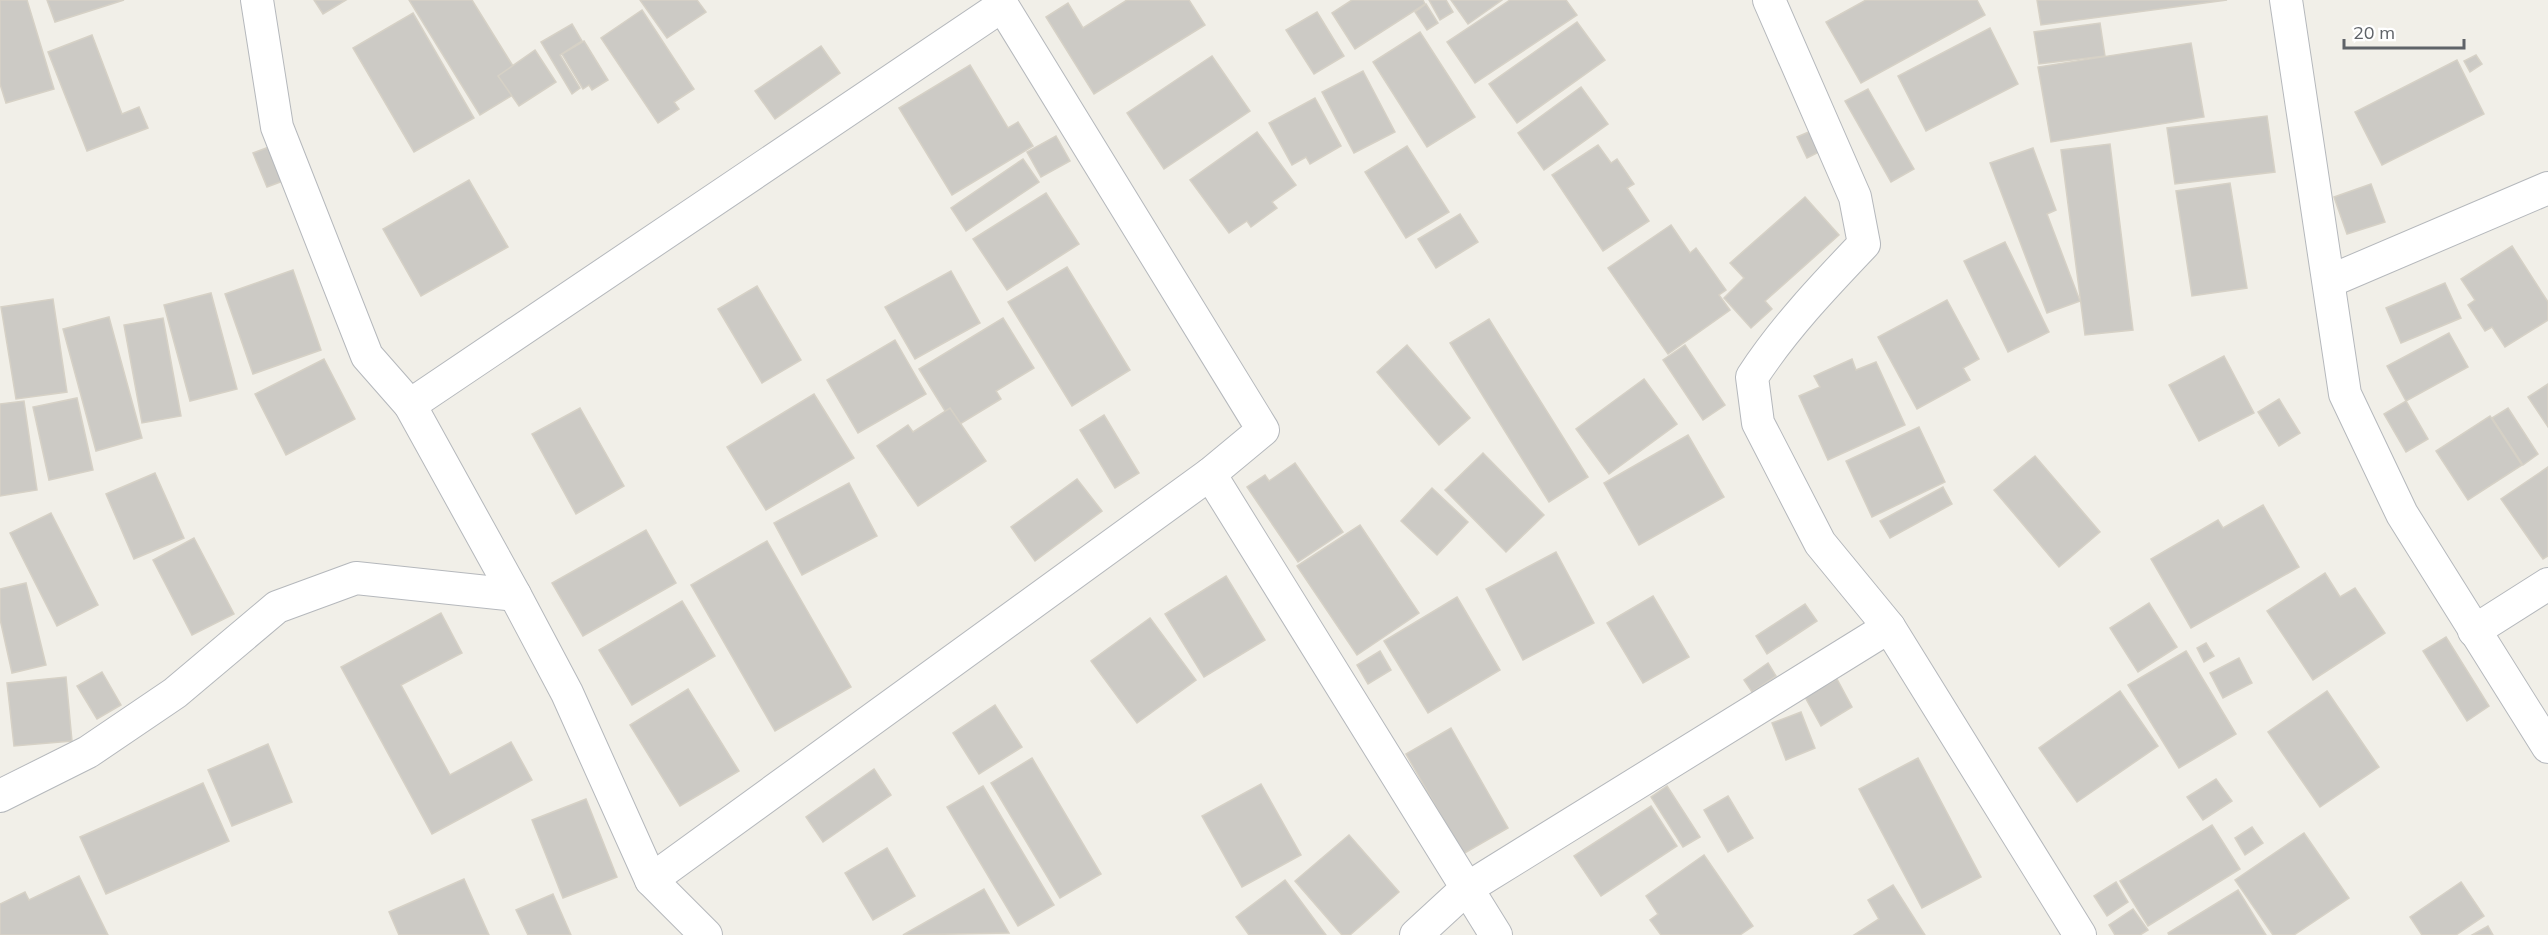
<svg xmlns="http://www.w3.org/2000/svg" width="2548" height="935" viewBox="0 0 2548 935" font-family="Mulish,sans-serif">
<rect width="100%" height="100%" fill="#f1efe8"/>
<!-- building -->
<g fill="#cccac5" stroke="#d6d1c6" stroke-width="1.5">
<polygon points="0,0 27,0 54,89 6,103 0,84"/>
<polygon points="47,0 124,0 55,22"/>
<polygon points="314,0 346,0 323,14"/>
<polygon points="409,0 472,0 526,87 480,115"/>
<polygon points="640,0 697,0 706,12 667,38"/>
<polygon points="1127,0 1189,0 1205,25 1094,94 1046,17 1068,3 1083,28"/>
<polygon points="1352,0 1423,0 1425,4 1355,49 1332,13"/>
<polygon points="1429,0 1446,0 1453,12 1440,20"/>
<polygon points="1451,0 1502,0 1468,24"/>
<polygon points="1510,0 1566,0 1577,15 1475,83 1447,42"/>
<polygon points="1866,0 1977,0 1985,15 1861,83 1826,22"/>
<polygon points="2037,0 2227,0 2041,25"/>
<polygon points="1426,4 1438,23 1427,30 1415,12"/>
<polygon points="642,10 694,89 674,102 679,109 658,123 601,38"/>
<polygon points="1317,12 1344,56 1314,74 1286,30"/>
<polygon points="413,13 474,118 414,152 353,48"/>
<polygon points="1577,22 1605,60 1517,123 1489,84"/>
<polygon points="2100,23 2105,56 2039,64 2034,32"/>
<polygon points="572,24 582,41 560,55 580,88 572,94 541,42"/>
<polygon points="1990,28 2018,84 1926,131 1898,76"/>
<polygon points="1420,32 1475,117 1427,147 1373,62"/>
<polygon points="92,35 122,114 139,107 148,128 87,151 48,52"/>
<polygon points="584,41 608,80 592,90 589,85 583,89 562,54"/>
<polygon points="2191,43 2204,117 2051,142 2038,67"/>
<polygon points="821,46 840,73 775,119 755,91"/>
<polygon points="535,50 556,82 519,106 498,76"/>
<polygon points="2476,55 2482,64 2470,72 2464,61"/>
<polygon points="1212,56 1250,111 1164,169 1127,113"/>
<polygon points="2457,60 2484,114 2382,165 2355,112"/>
<polygon points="970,65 1008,128 1018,122 1033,146 952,195 899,108"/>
<polygon points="1363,71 1395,132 1354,153 1322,92"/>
<polygon points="1581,87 1608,124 1544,170 1518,133"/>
<polygon points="1868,89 1914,169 1891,182 1845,101"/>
<polygon points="1315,98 1341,146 1310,164 1306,157 1292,165 1269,123"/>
<polygon points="2267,116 2275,172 2175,184 2167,128"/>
<polygon points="1811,131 1821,151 1807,158 1797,137"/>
<polygon points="1257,132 1296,185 1272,202 1277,208 1251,227 1247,221 1229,233 1190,180"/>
<polygon points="1056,136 1070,161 1041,177 1027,152"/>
<polygon points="277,144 291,178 267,187 253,153"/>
<polygon points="2110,144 2133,330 2085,335 2061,150"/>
<polygon points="1598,145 1611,163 1617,159 1634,184 1627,188 1649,221 1603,251 1552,175"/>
<polygon points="1407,146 1449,212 1406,238 1365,172"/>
<polygon points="2033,148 2056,210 2047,214 2080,301 2047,313 1990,163"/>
<polygon points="1023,159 1039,182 966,231 951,208"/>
<polygon points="469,180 508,247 421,296 383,229"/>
<polygon points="2230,183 2247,288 2192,296 2176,191"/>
<polygon points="2371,184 2385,222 2347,234 2334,197"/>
<polygon points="1046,193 1079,244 1007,290 973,239"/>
<polygon points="1805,197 1839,235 1765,301 1772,309 1751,328 1724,298 1744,278 1730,263"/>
<polygon points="1460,214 1478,242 1436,268 1418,239"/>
<polygon points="1671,225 1690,253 1696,248 1726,290 1719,295 1730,310 1668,354 1608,268"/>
<polygon points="2005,242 2049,332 2008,352 1964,261"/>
<polygon points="2512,246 2548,302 2548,320 2505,347 2492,327 2485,331 2468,305 2475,300 2461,279"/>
<polygon points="1067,267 1130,370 1072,406 1008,302"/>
<polygon points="293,270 321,350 253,374 225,294"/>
<polygon points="951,271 980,323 915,359 885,307"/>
<polygon points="2445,283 2461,318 2401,343 2386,308"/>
<polygon points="757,286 801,360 762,383 718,309"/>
<polygon points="211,293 237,389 190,401 164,305"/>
<polygon points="53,299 67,392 16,399 1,307"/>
<polygon points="1947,300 1979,359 1963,368 1970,380 1917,409 1878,337"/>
<polygon points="109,317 142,438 96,451 63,329"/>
<polygon points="163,318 181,416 142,423 124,325"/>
<polygon points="1003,318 1034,368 996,391 1001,399 955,427 919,369"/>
<polygon points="1489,319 1588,477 1549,502 1450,343"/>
<polygon points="2449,333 2468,367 2406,401 2387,366"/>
<polygon points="895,340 926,394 858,433 827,380"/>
<polygon points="1407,345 1470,418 1439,445 1377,372"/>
<polygon points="1685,345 1725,405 1703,420 1663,360"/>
<polygon points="2224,356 2254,413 2199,441 2169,385"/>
<polygon points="324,359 355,419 286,455 255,394"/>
<polygon points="1852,359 1856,370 1876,362 1905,425 1828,460 1799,396 1820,387 1814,376"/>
<polygon points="1644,379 1677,424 1609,474 1576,429"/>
<polygon points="2548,384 2548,427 2528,397"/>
<polygon points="814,394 854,458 766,510 727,447"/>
<polygon points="77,398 93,470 49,480 33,407"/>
<polygon points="2279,399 2300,433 2279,446 2258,412"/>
<polygon points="24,401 37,490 0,496 0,404"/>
<polygon points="2406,401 2428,439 2406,452 2384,414"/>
<polygon points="580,408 624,486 576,514 532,434"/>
<polygon points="950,408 986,461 918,506 877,446 908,425 913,432"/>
<polygon points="2508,408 2538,454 2523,465 2492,418"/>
<polygon points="1104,415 1139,473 1115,488 1080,430"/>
<polygon points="2490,416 2522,465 2468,500 2436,451"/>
<polygon points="1919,427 1945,482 1872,517 1846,461"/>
<polygon points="1688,435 1724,497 1639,545 1604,483"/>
<polygon points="1483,453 1544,515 1506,552 1445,490"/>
<polygon points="2035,456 2100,532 2059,567 1994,490"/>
<polygon points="1295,463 1343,532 1298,562 1247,487 1265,475 1269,481"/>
<polygon points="2548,467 2548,556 2543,559 2501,499"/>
<polygon points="155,473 184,538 134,559 106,494"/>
<polygon points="1077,479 1102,511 1035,561 1011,527"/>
<polygon points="849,483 877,536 802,575 774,523"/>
<polygon points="1943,487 1952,504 1890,538 1880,521"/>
<polygon points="1432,488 1468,522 1437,555 1401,521"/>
<polygon points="2263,505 2299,567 2191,628 2151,559 2218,520 2223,528"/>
<polygon points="51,513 98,605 57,626 10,533"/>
<polygon points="1360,525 1419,613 1357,655 1297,566"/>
<polygon points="646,530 676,583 583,636 552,583"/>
<polygon points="194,538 234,614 192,635 153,560"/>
<polygon points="767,541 851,687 775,731 691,585"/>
<polygon points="1556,552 1594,623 1523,660 1486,589"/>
<polygon points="2325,573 2340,597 2355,588 2385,633 2313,680 2267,611"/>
<polygon points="1226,576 1265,640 1204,677 1165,614"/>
<polygon points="26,583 46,665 12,673 0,619 0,589"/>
<polygon points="1653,596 1689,657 1643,683 1607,623"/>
<polygon points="1457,597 1500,670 1428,713 1384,641"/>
<polygon points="682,601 715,656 632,705 599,650"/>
<polygon points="2149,603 2177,647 2138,672 2110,628"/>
<polygon points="1805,604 1817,621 1767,654 1756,636"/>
<polygon points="441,613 462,653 401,685 450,775 511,742 532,780 432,834 341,667"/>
<polygon points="1150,618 1196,680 1137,723 1091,661"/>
<polygon points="2446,637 2489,706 2467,721 2423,651"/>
<polygon points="2206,643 2214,656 2204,662 2197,648"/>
<polygon points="1380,651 1391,670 1368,684 1357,665"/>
<polygon points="2186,651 2236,734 2179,768 2128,685"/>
<polygon points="2239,658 2252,683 2223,698 2210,673"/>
<polygon points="1768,663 1776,676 1752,692 1744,680"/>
<polygon points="102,672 121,705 97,719 77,686"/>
<polygon points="66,677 72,741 14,746 7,683"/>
<polygon points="1837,679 1852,707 1821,726 1805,697"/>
<polygon points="688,689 739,771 680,806 630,725"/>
<polygon points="2120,691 2158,746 2077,802 2039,748"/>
<polygon points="2327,691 2379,767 2320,807 2268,732"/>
<polygon points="995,705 1022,747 979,774 953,733"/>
<polygon points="1801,712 1815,748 1786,760 1772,723"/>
<polygon points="1451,728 1508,828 1463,854 1406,754"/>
<polygon points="268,744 292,802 232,826 208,770"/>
<polygon points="1032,758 1101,874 1060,898 991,783"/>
<polygon points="1918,758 1981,877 1922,908 1859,789"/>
<polygon points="874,769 891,795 823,842 806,817"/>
<polygon points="2216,779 2232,801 2203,820 2187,797"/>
<polygon points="203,783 229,841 106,894 80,837"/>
<polygon points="1261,784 1301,855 1242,887 1202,816"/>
<polygon points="983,786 1054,905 1018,926 947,807"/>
<polygon points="1667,786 1700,837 1683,847 1651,797"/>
<polygon points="1728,796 1753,838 1728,852 1704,810"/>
<polygon points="586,799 617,877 563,898 532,820"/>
<polygon points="1651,806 1677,846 1601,896 1574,856"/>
<polygon points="2212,825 2240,869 2148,926 2120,881"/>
<polygon points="2252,827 2263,843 2245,855 2235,838"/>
<polygon points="2304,833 2349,898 2294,935 2273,935 2235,880"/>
<polygon points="1349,835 1399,892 1350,935 1342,935 1295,881"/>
<polygon points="887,848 915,896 873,920 845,873"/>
<polygon points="1704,855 1753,926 1740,935 1661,935 1650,920 1658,914 1646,896"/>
<polygon points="79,876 108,935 0,935 0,904 25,892 29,900"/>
<polygon points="464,879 489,935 399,935 389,912"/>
<polygon points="1285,880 1326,935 1249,935 1236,917"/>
<polygon points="2116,882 2128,902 2107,916 2094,896"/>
<polygon points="2461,882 2484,916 2456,935 2422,935 2410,917"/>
<polygon points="1893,885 1925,935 1854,935 1879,919 1868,900"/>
<polygon points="984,889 1009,933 903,935"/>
<polygon points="2238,890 2266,935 2169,935 2168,933"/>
<polygon points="553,894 571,935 528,935 516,910"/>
<polygon points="2133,909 2148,930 2140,935 2115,935 2109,925"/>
<polygon points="2488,926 2493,935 2472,935"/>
</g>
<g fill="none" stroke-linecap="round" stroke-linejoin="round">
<!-- minor casing -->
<g stroke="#b5b8bc" stroke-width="34">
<g id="minor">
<polyline points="257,0 277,127 367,356 410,405 515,595 567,693 651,880 706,935"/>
<polyline points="999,0 1263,430 1210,474 1496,935"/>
<path d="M 1769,0 L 1855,197 L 1864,244 C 1824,286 1784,328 1752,377 L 1758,423 L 1820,543 L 1889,627"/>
<polyline points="2286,0 2345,394 2402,514 2548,747"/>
<polyline points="2330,281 2548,188"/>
<polyline points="410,405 1002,6"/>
<polyline points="2474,631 2548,584"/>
<polyline points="0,796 88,752 175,693 277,607 356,578 515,595"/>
<polyline points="651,880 1210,474"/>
<polyline points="1416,935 1466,889 1889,627 2080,935"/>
</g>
</g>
<!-- minor -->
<use href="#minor" stroke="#fff" stroke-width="32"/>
</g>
<!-- scale -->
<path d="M2344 39v9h120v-9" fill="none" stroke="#5f6368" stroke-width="3"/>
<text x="2353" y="39" font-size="18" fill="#5f6368" stroke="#ffffff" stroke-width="4.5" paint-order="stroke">20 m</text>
</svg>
